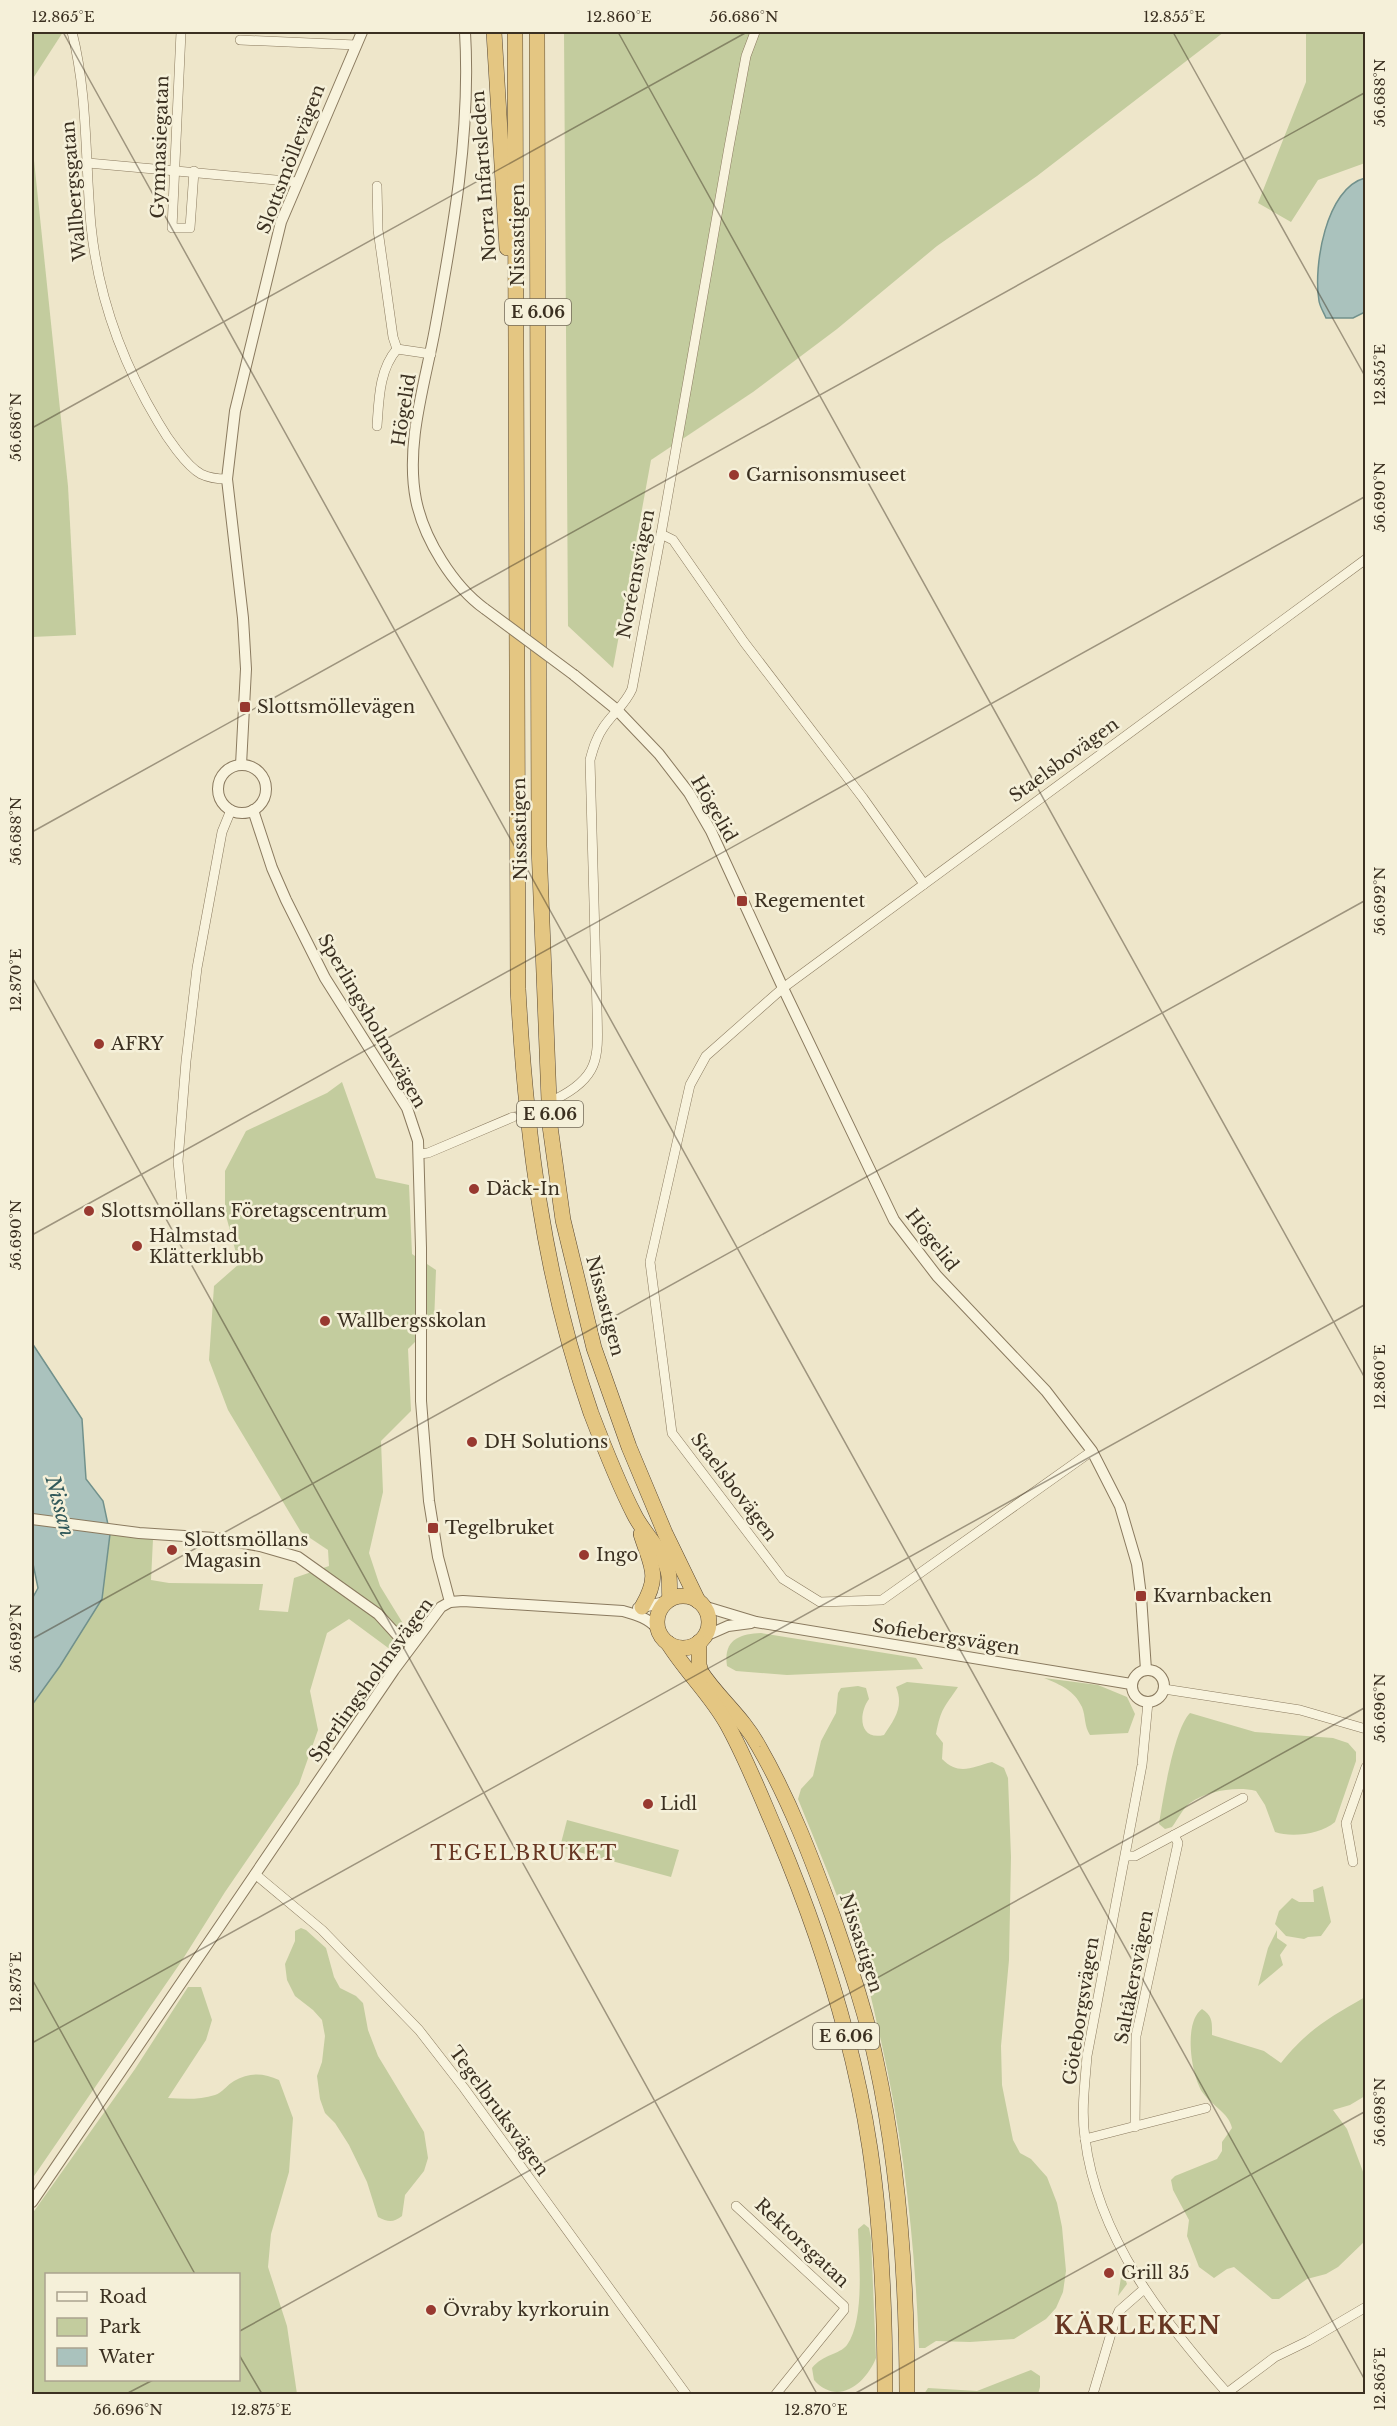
<svg xmlns="http://www.w3.org/2000/svg" width="1397" height="2426" viewBox="0 0 1397 2426" font-family="'Libre Baskerville',serif">
<rect width="100%" height="100%" fill="#eee6ca"/>
<!-- green -->
<g fill="#c3cc9e" fill-rule="evenodd">
<polygon points="32,32 63,32 32,80"/>
<polygon points="564,32 1224,32 1037,176 937,246 837,329 753,392 651,460 613,668 568,626"/>
<polygon points="1306,32 1365,32 1365,163 1318,180 1291,222 1258,203 1306,82"/>
<polygon points="32,141 68,486 76,635 32,637"/>
<polygon points="342,1082 376,1178 409,1185 412,1254 436,1270 434,1323 408,1349 411,1411 381,1441 383,1492 369,1553 380,1586 407,1630 391,1650 349,1619 327,1633 310,1691 318,1730 299,1784 225,1892 181,1962 32,2179 32,1705 60,1666 102,1599 110,1534 153,1539 151,1580 169,1583 263,1584 259,1610 288,1612 294,1578 329,1566 328,1550 301,1532 228,1410 209,1360 214,1286 239,1264 225,1212 225,1171 246,1131 327,1093"/>
<path d="M 761,1633 L 916,1658 L 923,1669 L 787,1675 L 736,1671 L 727,1666 C 723,1640 739,1634 761,1633 Z"/>
<path d="M 1044,1678 L 1098,1685 L 1127,1697 L 1135,1714 L 1128,1733 L 1090,1735 C 1084,1726 1086,1717 1082,1707 C 1074,1690 1061,1685 1044,1678 Z"/>
<path d="M 907,1682 L 958,1687 C 944,1708 941,1708 936,1734 L 943,1743 L 942,1759 C 959,1776 972,1767 992,1762 L 1004,1768 L 1008,1778 L 1011,1857 L 1009,1960 L 1001,2046 L 1002,2085 L 1013,2140 L 1020,2153 L 1031,2159 L 1047,2177 L 1057,2203 L 1062,2227 L 1066,2271 L 1063,2292 L 1056,2308 L 1046,2319 L 1014,2339 L 970,2342 L 936,2341 L 925,2348 L 919,2348 C 915,2244 904,2142 881,2041 C 876,2020 872,1999 866,1978 C 847,1917 822,1858 798,1799 L 801,1789 L 813,1776 L 821,1741 L 836,1713 L 838,1693 L 841,1688 L 858,1686 L 866,1688 L 869,1699 C 858,1714 859,1741 884,1735 C 895,1719 904,1706 896,1687 Z"/>
<path d="M 1190,1713 L 1255,1732 L 1333,1738 L 1348,1743 L 1356,1752 L 1356,1761 L 1335,1822 C 1321,1834 1292,1838 1275,1832 L 1265,1805 L 1256,1791 C 1236,1786 1207,1791 1190,1803 C 1183,1808 1178,1819 1172,1827 L 1165,1829 L 1159,1824 C 1163,1799 1174,1729 1190,1713 Z"/>
<polygon points="567,1820 679,1850 671,1877 560,1847"/>
<polygon points="1323,1886 1331,1922 1321,1936 1308,1937 1304,1939 1286,1936 1275,1924 1279,1911 1292,1898 1299,1902 1314,1902 1313,1890"/>
<path d="M 301,1928 L 306,1930 L 326,1948 L 334,1977 L 340,1988 L 356,1996 L 363,2003 L 368,2030 L 378,2056 L 424,2132 L 428,2158 L 424,2171 L 405,2195 L 402,2216 C 393,2223 388,2222 378,2217 L 367,2182 L 349,2145 L 335,2123 L 325,2113 L 320,2099 L 317,2076 L 322,2062 L 325,2036 L 322,2020 L 313,2010 L 295,1996 L 287,1980 L 285,1964 L 295,1941 L 295,1931 Z"/>
<polygon points="1277,1930 1277,1938 1287,1945 1280,1955 1283,1965 1258,1986 1268,1948"/>
<path d="M 188,1987 L 201,1987 L 212,2020 L 206,2040 L 168,2098 C 183,2099 200,2100 215,2095 C 222,2093 227,2085 234,2081 C 249,2072 264,2073 279,2080 L 293,2118 L 289,2172 L 271,2234 L 268,2267 L 287,2326 L 297,2394 L 32,2394 L 32,2214 L 135,2069 ZM 46,2274 L 238,2274 L 238,2380 L 46,2380 Z"/>
<path d="M 1365,1997 L 1365,2096 L 1350,2105 L 1333,2110 L 1347,2129 L 1365,2177 L 1365,2241 L 1338,2267 L 1326,2274 L 1307,2279 L 1279,2299 L 1272,2299 L 1234,2267 L 1227,2269 L 1214,2278 L 1199,2267 L 1187,2236 L 1189,2220 L 1173,2190 L 1171,2180 L 1175,2176 L 1217,2159 L 1222,2151 L 1222,2142 L 1232,2128 C 1229,2113 1212,2106 1203,2093 C 1191,2076 1183,2022 1202,2009 C 1213,2016 1212,2023 1212,2035 L 1264,2051 L 1281,2063 C 1308,2029 1329,2018 1365,1997 Z"/>
<path d="M 864,2224 L 869,2228 L 871,2238 L 876,2358 C 866,2383 838,2407 814,2380 L 812,2368 C 823,2354 839,2355 847,2345 C 865,2320 859,2259 858,2229 Z"/>
<polygon points="1122,2271 1127,2284 1118,2296"/>
<polygon points="1031,2370 1040,2376 1040,2387 1038,2394 924,2394 928,2388 977,2391"/>
</g>
<!-- water -->
<g fill="#aac2bd" stroke="#71918c" stroke-width="1.5">
<path d="M 1365,178 L 1365,312 L 1353,318 L 1326,318 C 1324,313 1320,307 1319,301 C 1313,266 1326,188 1365,178 Z"/>
<polygon points="32,1343 82,1419 86,1479 103,1501 110,1534 102,1599 60,1666 32,1705 32,1599 38,1588 32,1559"/>
</g>
<g fill="none" stroke-linecap="round" stroke-linejoin="round">
<!-- minor-tunnel -->
<polyline stroke="#cac2a8" stroke-width="9" stroke-dasharray="9 4.5" stroke-linecap="butt" points="513,1117 552,1101"/>
<!-- minor casing -->
<g stroke="#8a7a5f" stroke-width="10">
<g id="minor">
<path d="M 72,32 C 88,95 85,161 91,226 C 98,295 122,362 158,422 C 166,436 186,466 201,474 C 209,478 219,479 227,479"/>
<polyline points="181,32 172,228 190,228 194,171"/>
<polyline points="240,40 356,45"/>
<polyline points="88,163 297,182"/>
<polyline points="377,186 378,230 393,337 397,349 431,354"/>
<path d="M 377,426 C 379,399 379,370 397,349"/>
<polyline points="661,534 673,540 744,642 863,798 924,884"/>
<path d="M 556,1099 C 602,1076 598,1055 597,1009 L 590,760 C 593,749 596,738 603,728 C 612,714 625,705 632,689 L 661,534 L 729,147 L 746,56 L 755,32"/>
<polyline points="419,1154 428,1153 513,1117"/>
<polyline points="183,1212 178,1161 186,1061 197,968 222,832 231,810"/>
<polyline points="1092,1451 882,1600 820,1602 783,1579 672,1433 650,1262 690,1085 706,1056 783,988 1366,559"/>
<polyline points="1164,1689 1300,1710 1366,1729"/>
<path d="M 1148,1702 L 1142,1765 L 1087,2056 C 1085,2083 1081,2111 1085,2138 C 1097,2238 1164,2322 1228,2394"/>
<polyline points="1126,1856 1135,1856 1243,1798"/>
<polyline points="1353,1862 1346,1823 1366,1767"/>
<polyline points="255,1874 322,1930 419,2030 464,2088 686,2394"/>
<polyline points="1135,2127 1136,2036 1178,1843 1174,1835"/>
<polyline points="1085,2139 1206,2108"/>
<polyline points="736,2206 844,2306 844,2310 776,2394"/>
<polyline points="1227,2393 1275,2357 1308,2341 1366,2307"/>
<polyline points="1093,2394 1115,2320 1119,2311 1144,2289"/>
</g>
</g>
<!-- tertiary casing -->
<g stroke="#8a7a5f" stroke-width="12">
<g id="tertiary">
<path d="M 465,32 C 471,132 453,231 435,329 C 425,384 405,444 416,500 C 424,539 453,586 485,609"/>
<polyline points="574,675 617,710 659,754 689,793 711,831 783,988 894,1220 937,1276 1046,1391 1092,1451 1120,1506 1137,1564 1141,1596 1146,1670"/>
<polyline points="241,765 246,669 243,618 227,479 235,411 281,222 362,32"/>
<circle cx="242" cy="789" r="24"/>
<polyline points="253,810 272,868 286,900 325,978 407,1108 418,1141 421,1248 421,1401 429,1501 438,1557 450,1602"/>
<polyline points="32,1519 139,1533 215,1538 260,1546 298,1557 378,1614 398,1636 412,1645"/>
<polyline points="703,1606 756,1622 1131,1684"/>
<polyline points="638,1608 665,1602"/>
<polyline points="703,1637 728,1626 751,1623"/>
<circle cx="1148" cy="1686" r="16"/>
<path d="M 32,2202 L 394,1670 L 441,1607 L 450,1602 L 463,1601 L 623,1611 C 637,1615 648,1618 658,1629"/>
</g>
</g>
<!-- trunk casing -->
<g stroke="#584732" stroke-width="16">
<g id="trunk">
<polyline points="494,32 507,248"/>
<path d="M 515,32 L 518,989 C 526,1134 543,1275 591,1413 C 604,1447 617,1481 634,1514 C 644,1535 666,1552 669,1576 C 670,1584 669,1592 670,1599"/>
<polyline points="537,32 539,846 550,1126 563,1220 594,1348 629,1447 665,1533 698,1601"/>
<path d="M 641,1534 C 651,1566 661,1575 642,1607"/>
<circle cx="683" cy="1622" r="26"/>
<path d="M 699,1642 L 699,1665 L 701,1672 C 718,1698 743,1717 759,1747 C 790,1801 812,1859 833,1917 C 849,1964 866,2012 876,2061 C 900,2171 907,2282 907,2394"/>
<path d="M 668,1643 C 686,1672 711,1695 727,1724 C 747,1760 762,1799 778,1836 C 820,1936 854,2042 870,2149 C 882,2231 885,2313 885,2394"/>
</g>
</g>
<!-- minor -->
<use href="#minor" stroke="#f8f3dd" stroke-width="9"/>
<!-- tertiary -->
<use href="#tertiary" stroke="#f8f3dd" stroke-width="10"/>
<!-- trunk -->
<use href="#trunk" stroke="#e4c682" stroke-width="15"/>
<!-- tertiary-bridge casing -->
<g stroke="#8a7a5f" stroke-width="12" stroke-linecap="butt">
<polyline id="tertiary-bridge" points="485,609 574,675"/>
</g>
<!-- tertiary-bridge -->
<use href="#tertiary-bridge" stroke="#f8f3dd" stroke-width="10"/>
</g>
<!-- ticks -->
<path fill="none" stroke="#3b3021" stroke-width="1.5" stroke-opacity="0.45" d="M 63,32 L 1366,2382M 618,32 L 1366,1380M 1173,32 L 1366,378M 32,428 L 747,32M 32,832 L 1366,92M 32,977 L 817,2394M 32,1235 L 1366,496M 32,1639 L 1366,900M 32,1979 L 195,2274M 32,2043 L 1366,1304M 238,2332 L 1366,1707M 238,2353 L 262,2394M 126,2394 L 153,2380M 854,2394 L 1366,2111"/>
<!-- markers -->
<g fill="#983930" stroke="#f5f0d9" stroke-width="2">
<circle cx="734" cy="475" r="6"/>
<rect x="239" y="701" width="12" height="12" rx="3"/>
<rect x="736" y="895" width="12" height="12" rx="3"/>
<circle cx="99" cy="1044" r="6"/>
<circle cx="474" cy="1189" r="6"/>
<circle cx="89" cy="1211" r="6"/>
<circle cx="137" cy="1246" r="6"/>
<circle cx="325" cy="1321" r="6"/>
<circle cx="472" cy="1442" r="6"/>
<rect x="427" y="1522" width="12" height="12" rx="3"/>
<circle cx="172" cy="1550" r="6"/>
<circle cx="584" cy="1555" r="6"/>
<rect x="1135" y="1590" width="12" height="12" rx="3"/>
<circle cx="648" cy="1804" r="6"/>
<circle cx="1109" cy="2273" r="6"/>
<circle cx="431" cy="2310" r="6"/>
</g>
<g text-anchor="middle" stroke-width="5" stroke-linejoin="round" paint-order="stroke">
<!-- shield labels -->
<g fill="#f5f0d9" stroke="#736a58" stroke-width="1.5">
<rect x="505" y="299" width="66" height="26" rx="4.5"/>
<rect x="517" y="1101" width="66" height="26" rx="4.5"/>
<rect x="813" y="2023" width="66" height="26" rx="4.5"/>
</g>
<g font-size="16" font-weight="bold" fill="#3b3021">
<text x="538" y="318">E 6.06</text>
<text x="550" y="1120">E 6.06</text>
<text x="846" y="2042">E 6.06</text>
</g>
<!-- street labels -->
<g font-size="18" fill="#3b3021" stroke="#f5f0d9">
<text transform="translate(160 147) rotate(-88)" y="6">Gymnasiegatan</text>
<text transform="translate(291 159) rotate(-69)" y="6">Slottsmöllevägen</text>
<text transform="translate(484 176) rotate(-94)" y="6">Norra Infartsleden</text>
<text transform="translate(74 191) rotate(-95)" y="6">Wallbergsgatan</text>
<text transform="translate(518 235) rotate(-90)" y="6">Nissastigen</text>
<text transform="translate(404 410) rotate(-81)" y="6">Högelid</text>
<text transform="translate(636 574) rotate(-79)" y="6">Noréensvägen</text>
<text transform="translate(1064 760) rotate(-36)" y="6">Staelsbovägen</text>
<text transform="translate(714 809) rotate(60)" y="6">Högelid</text>
<text transform="translate(520 829) rotate(-91)" y="6">Nissastigen</text>
<text transform="translate(372 1021) rotate(60)" y="6">Sperlingsholmsvägen</text>
<text transform="translate(932 1240) rotate(52)" y="6">Högelid</text>
<text transform="translate(605 1306) rotate(75)" y="6">Nissastigen</text>
<text transform="translate(734 1487) rotate(53)" y="6">Staelsbovägen</text>
<text transform="translate(946 1637) rotate(9)" y="6">Sofiebergsvägen</text>
<text transform="translate(371 1680) rotate(-54)" y="6">Sperlingsholmsvägen</text>
<text transform="translate(861 1943) rotate(72)" y="6">Nissastigen</text>
<text transform="translate(1134 1977) rotate(-79)" y="6">Saltåkersvägen</text>
<text transform="translate(1081 2011) rotate(-81)" y="6">Göteborgsvägen</text>
<text transform="translate(499 2111) rotate(54)" y="6">Tegelbruksvägen</text>
<text transform="translate(802 2243) rotate(43)" y="6">Rektorsgatan</text>
</g>
<!-- poi labels -->
<g font-size="18" fill="#3b3021" stroke="#f5f0d9" text-anchor="start">
<text x="746" y="481">Garnisonsmuseet</text>
<text x="257" y="713">Slottsmöllevägen</text>
<text x="754" y="907">Regementet</text>
<text x="111" y="1050">AFRY</text>
<text x="486" y="1195">Däck-In</text>
<text x="101" y="1217">Slottsmöllans Företagscentrum</text>
<text x="149" y="1242">Halmstad<tspan x="149" dy="21">Klätterklubb</tspan></text>
<text x="337" y="1327">Wallbergsskolan</text>
<text x="484" y="1448">DH Solutions</text>
<text x="445" y="1534">Tegelbruket</text>
<text x="184" y="1546">Slottsmöllans<tspan x="184" dy="21">Magasin</tspan></text>
<text x="596" y="1561">Ingo</text>
<text x="1153" y="1602">Kvarnbacken</text>
<text x="660" y="1810">Lidl</text>
<text x="1121" y="2279">Grill 35</text>
<text x="443" y="2316">Övraby kyrkoruin</text>
</g>
<!-- water labels -->
<g font-size="20" font-style="italic" fill="#31595a" stroke="#f5f0d9">
<text transform="translate(60 1506) rotate(75)" y="7">Nissan</text>
</g>
<!-- neighbourhood labels -->
<g font-size="20" letter-spacing="1.5" fill="#673622" stroke="#f5f0d9">
<text x="524" y="1860">TEGELBRUKET</text>
</g>
<!-- district labels -->
<g font-size="24" font-weight="bold" letter-spacing="1.5" fill="#673622" stroke="#f5f0d9">
<text x="1138" y="2334">KÄRLEKEN</text>
</g>
</g>
<!-- border -->
<rect width="1397" height="2426" fill="none" stroke="#f5f0d9" stroke-width="66"/>
<!-- legend -->
<rect x="45" y="2273" width="195" height="108" fill="#f5f0d9" stroke="#aba38f" stroke-width="1.5"/>
<rect x="57" y="2292" width="30" height="9" fill="#f8f3dd" stroke="#aba38f" stroke-width="1.5"/>
<text x="99" y="2303" font-size="18" fill="#3b3021">Road</text>
<rect x="57" y="2318" width="30" height="18" fill="#c3cc9e" stroke="#aba38f" stroke-width="1.5"/>
<text x="99" y="2333" font-size="18" fill="#3b3021">Park</text>
<rect x="57" y="2348" width="30" height="18" fill="#aac2bd" stroke="#aba38f" stroke-width="1.5"/>
<text x="99" y="2363" font-size="18" fill="#3b3021">Water</text>
<rect x="33" y="33" width="1331" height="2360" fill="none" stroke="#3b3021" stroke-width="2"/>
<g font-size="15" text-anchor="middle" fill="#3b3021">
<text x="63" y="22">12.865°E</text>
<text x="619" y="22">12.860°E</text>
<text x="744" y="22">56.686°N</text>
<text x="1174" y="22">12.855°E</text>
<text transform="translate(1380 93) rotate(-90)" y="5">56.688°N</text>
<text transform="translate(1380 375) rotate(-90)" y="5">12.855°E</text>
<text transform="translate(16 427) rotate(-90)" y="5">56.686°N</text>
<text transform="translate(1380 497) rotate(-90)" y="5">56.690°N</text>
<text transform="translate(16 831) rotate(-90)" y="5">56.688°N</text>
<text transform="translate(1380 901) rotate(-90)" y="5">56.692°N</text>
<text transform="translate(16 980) rotate(-90)" y="5">12.870°E</text>
<text transform="translate(16 1235) rotate(-90)" y="5">56.690°N</text>
<text transform="translate(1380 1377) rotate(-90)" y="5">12.860°E</text>
<text transform="translate(16 1638) rotate(-90)" y="5">56.692°N</text>
<text transform="translate(1380 1708) rotate(-90)" y="5">56.696°N</text>
<text transform="translate(16 1982) rotate(-90)" y="5">12.875°E</text>
<text transform="translate(1380 2112) rotate(-90)" y="5">56.698°N</text>
<text transform="translate(1380 2379) rotate(-90)" y="5">12.865°E</text>
<text x="128" y="2415">56.696°N</text>
<text x="261" y="2415">12.875°E</text>
<text x="816" y="2415">12.870°E</text>
</g>
</svg>
